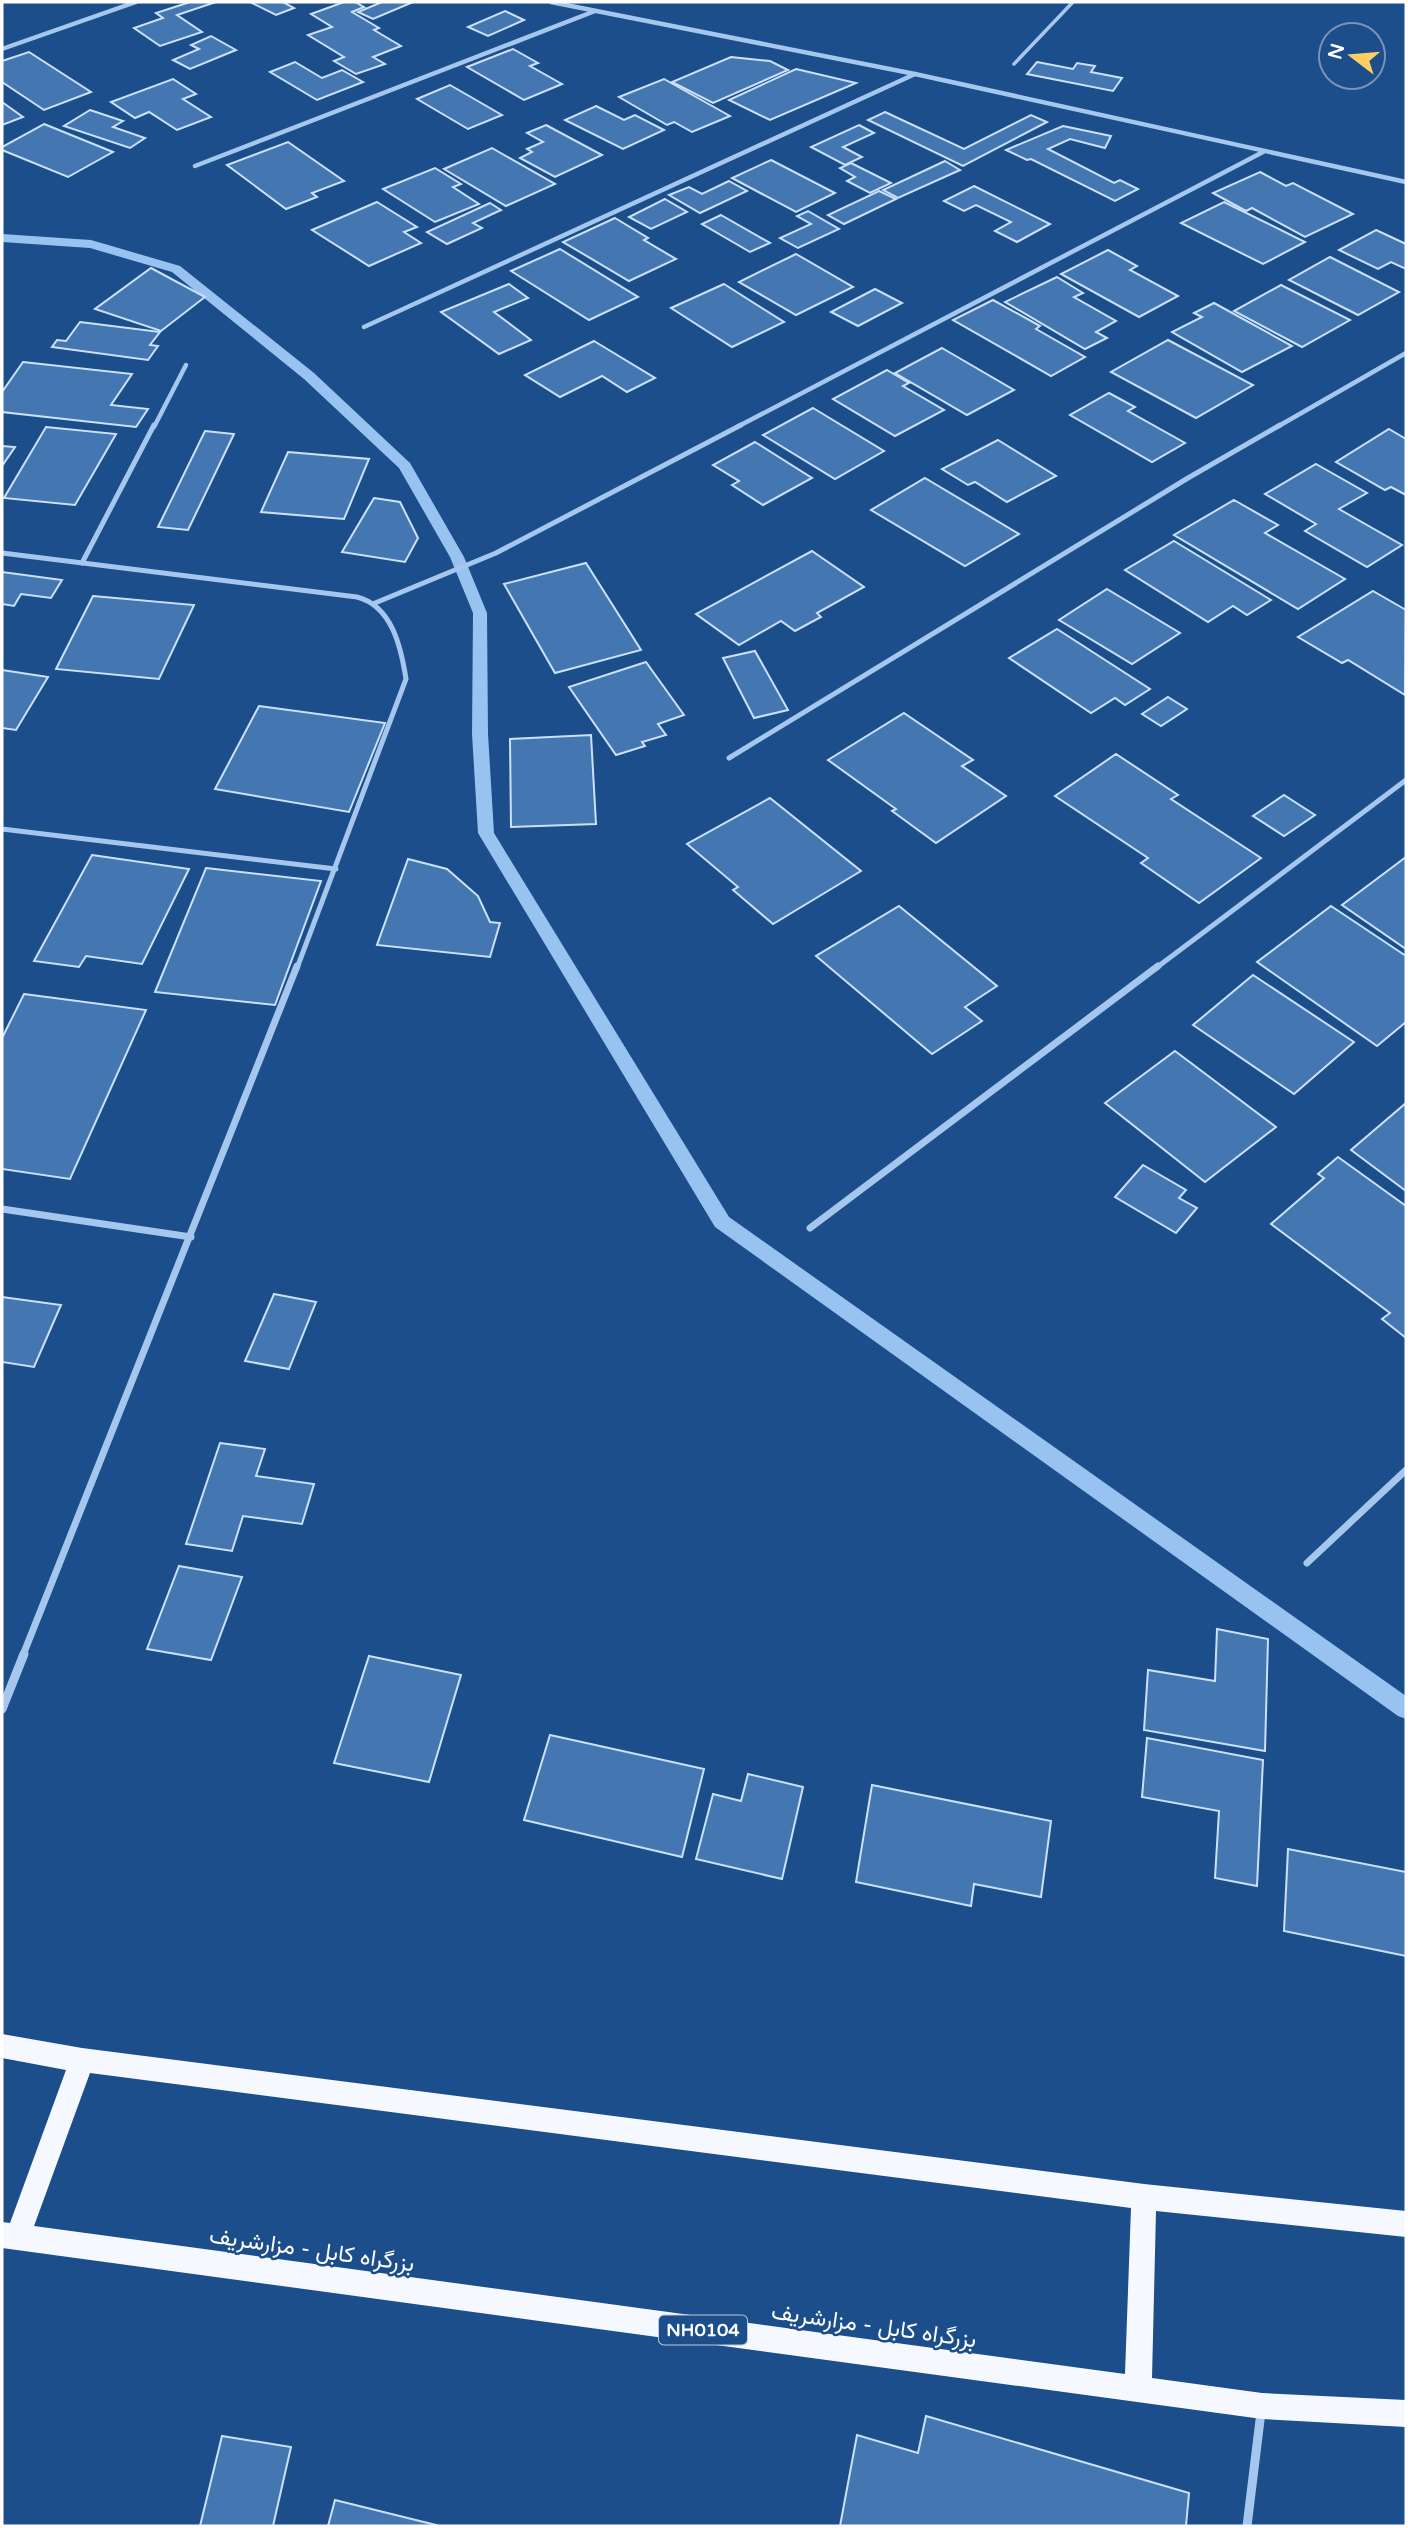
<svg xmlns="http://www.w3.org/2000/svg" width="1408" height="2528" viewBox="0 0 1408 2528" font-family="'Varela Round',Vazirmatn,sans-serif">
<rect width="100%" height="100%" fill="#1b4e8a"/>
<g fill="none" stroke-linecap="round" stroke-linejoin="round">
<!-- stream -->
<polygon fill="#98c2ef" fill-rule="evenodd" points="2,234 91,240 180,266 314,373 410,463 464,557 487,613 488,734 494,833 729,1217 1406,1696 1406,1719 1398,1716 715,1227 478,833 472,734 473,613 450,557 399,468 304,379 172,272 90,248 2,242"/>
</g>
<!-- building -->
<g fill="#4477b2" stroke="#cbe1f9" stroke-width="2">
<polygon points="190,2 216,2 177,15 202,32 160,46 134,28 163,18 156,13"/>
<polygon points="250,2 283,2 294,8 276,15"/>
<polygon points="344,2 355,2 364,7 352,12 379,28 374,30 401,46 373,57 385,64 356,74 334,61 344,57 308,35 332,27 311,14"/>
<polygon points="382,2 413,2 373,19 358,12"/>
<polygon points="505,11 524,20 488,36 468,27"/>
<polygon points="211,36 236,50 190,69 173,60 199,49 191,45"/>
<polygon points="513,49 538,63 530,66 562,84 524,100 467,67"/>
<polygon points="29,52 91,92 44,110 2,82 2,61"/>
<polygon points="731,57 770,61 788,70 713,103 672,82"/>
<polygon points="295,62 322,78 342,70 363,82 317,100 270,72"/>
<polygon points="1037,62 1073,69 1077,63 1095,66 1091,72 1122,78 1113,91 1027,74"/>
<polygon points="796,69 856,83 770,120 729,100"/>
<polygon points="173,79 196,94 183,99 211,117 177,130 149,112 135,118 111,102"/>
<polygon points="664,79 730,116 692,132 674,122 667,125 619,97"/>
<polygon points="450,85 502,115 468,129 417,99"/>
<polygon points="2,102 23,117 2,125"/>
<polygon points="596,106 624,120 635,115 664,130 623,149 565,120"/>
<polygon points="90,110 123,121 113,127 145,138 130,148 64,126"/>
<polygon points="885,112 964,149 1031,115 1047,122 963,166 868,120"/>
<polygon points="44,124 113,152 68,177 2,150 2,147"/>
<polygon points="546,125 602,155 555,177 520,158 532,152 527,149 543,142 527,133"/>
<polygon points="859,125 874,133 843,147 862,157 845,165 811,147"/>
<polygon points="1063,126 1111,136 1105,148 1070,139 1048,149 1114,183 1120,180 1138,189 1115,201 1031,159 1027,160 1006,150"/>
<polygon points="288,142 344,181 312,193 317,197 286,209 227,165"/>
<polygon points="492,148 555,184 506,206 444,169"/>
<polygon points="771,160 835,193 796,212 732,178"/>
<polygon points="945,161 960,170 898,198 883,190"/>
<polygon points="851,163 891,183 870,193 847,181 855,177 840,168"/>
<polygon points="435,168 461,184 453,187 479,204 435,222 383,189"/>
<polygon points="1260,172 1286,186 1293,183 1353,214 1305,237 1252,208 1246,211 1213,193"/>
<polygon points="729,181 747,191 700,213 669,195 689,187 702,194"/>
<polygon points="974,186 1050,224 1017,242 995,231 1011,222 976,205 964,211 944,201"/>
<polygon points="879,191 896,199 844,224 828,215"/>
<polygon points="665,199 687,212 651,229 629,217"/>
<polygon points="377,202 417,227 404,232 421,243 369,266 312,230"/>
<polygon points="1224,202 1305,242 1263,264 1181,223"/>
<polygon points="490,203 501,210 473,223 482,228 447,244 427,232"/>
<polygon points="808,211 839,229 798,248 780,238 811,224 797,216"/>
<polygon points="721,215 770,243 750,252 702,224"/>
<polygon points="615,218 648,238 644,240 676,259 629,281 563,242"/>
<polygon points="1376,230 1406,244 1406,269 1391,262 1378,269 1339,250"/>
<polygon points="560,249 638,297 589,320 511,271"/>
<polygon points="1108,250 1137,266 1130,270 1178,296 1139,317 1061,274"/>
<polygon points="796,254 853,287 796,315 739,282"/>
<polygon points="1330,257 1399,292 1358,315 1289,280"/>
<polygon points="151,268 205,297 161,331 95,309"/>
<polygon points="1057,277 1083,293 1074,297 1116,321 1096,332 1107,338 1085,349 1005,302"/>
<polygon points="509,284 528,298 494,312 531,340 499,354 441,312"/>
<polygon points="724,284 784,322 732,347 671,308"/>
<polygon points="1281,285 1350,320 1302,347 1234,311"/>
<polygon points="875,289 902,303 858,326 831,312"/>
<polygon points="993,300 1040,326 1036,329 1085,357 1051,376 953,320"/>
<polygon points="1214,303 1292,346 1242,372 1172,332 1202,317 1194,313"/>
<polygon points="80,322 160,332 150,345 158,346 148,360 52,347 57,340 66,341"/>
<polygon points="1168,340 1253,385 1196,418 1111,372"/>
<polygon points="594,341 655,378 627,392 602,376 560,397 525,375"/>
<polygon points="942,348 1014,390 967,415 895,373"/>
<polygon points="23,362 132,374 111,405 148,409 136,427 2,412 2,392"/>
<polygon points="887,370 909,383 903,386 944,410 895,436 833,399"/>
<polygon points="1109,393 1135,407 1128,411 1185,443 1152,462 1070,415"/>
<polygon points="813,408 884,451 835,479 763,435"/>
<polygon points="46,427 116,434 75,505 4,498"/>
<polygon points="1389,429 1406,439 1406,495 1391,487 1385,490 1336,462"/>
<polygon points="205,431 234,434 188,530 158,527"/>
<polygon points="998,440 1056,476 1007,502 975,482 968,485 942,469"/>
<polygon points="755,442 812,478 763,505 732,485 739,481 713,465"/>
<polygon points="2,446 15,447 2,466"/>
<polygon points="288,452 369,459 344,519 261,512"/>
<polygon points="1316,464 1367,493 1339,509 1402,545 1367,567 1305,531 1316,524 1265,494"/>
<polygon points="925,478 1019,534 965,566 871,510"/>
<polygon points="374,498 400,502 418,538 405,562 342,552"/>
<polygon points="1234,500 1278,525 1265,533 1345,579 1298,609 1174,535"/>
<polygon points="1174,541 1271,600 1247,615 1233,606 1208,622 1125,570"/>
<polygon points="812,551 864,587 817,613 821,617 795,631 781,621 739,645 696,614"/>
<polygon points="586,563 641,650 555,673 504,584"/>
<polygon points="2,572 62,580 51,598 21,594 14,606 2,604"/>
<polygon points="1107,589 1180,633 1132,664 1059,620"/>
<polygon points="1373,591 1406,610 1405,695 1348,660 1342,663 1298,637"/>
<polygon points="93,596 194,605 159,679 56,669"/>
<polygon points="1057,629 1150,689 1125,705 1115,698 1091,713 1009,658"/>
<polygon points="755,651 788,710 754,718 723,658"/>
<polygon points="646,662 684,715 658,724 666,735 642,742 645,746 616,755 569,687"/>
<polygon points="2,670 48,677 16,730 2,728"/>
<polygon points="1168,697 1187,709 1161,726 1142,714"/>
<polygon points="259,706 385,723 349,812 215,789"/>
<polygon points="904,713 973,760 962,766 1006,796 936,843 892,811 896,809 828,760"/>
<polygon points="591,735 596,824 511,827 510,739"/>
<polygon points="1116,754 1178,795 1171,799 1261,858 1199,903 1141,863 1148,858 1055,796"/>
<polygon points="1284,795 1315,815 1284,836 1253,816"/>
<polygon points="770,798 861,871 773,924 733,890 738,887 687,844"/>
<polygon points="92,855 189,869 142,964 86,956 79,967 34,961"/>
<polygon points="1406,857 1406,949 1342,905"/>
<polygon points="408,859 447,869 478,896 490,922 500,923 490,957 377,945"/>
<polygon points="206,868 321,881 275,1005 155,992"/>
<polygon points="899,906 997,986 965,1007 982,1021 932,1054 816,956"/>
<polygon points="1331,906 1406,956 1406,1022 1377,1046 1257,962"/>
<polygon points="1253,975 1354,1042 1294,1094 1193,1025"/>
<polygon points="24,994 146,1010 70,1179 2,1169 2,1038"/>
<polygon points="1175,1051 1276,1127 1205,1182 1105,1103"/>
<polygon points="1406,1103 1406,1191 1351,1150"/>
<polygon points="1338,1157 1406,1206 1406,1338 1382,1319 1390,1313 1271,1224 1324,1178 1318,1174"/>
<polygon points="1143,1165 1186,1190 1179,1198 1197,1208 1176,1233 1115,1197"/>
<polygon points="274,1294 316,1302 289,1369 245,1361"/>
<polygon points="2,1297 61,1305 34,1367 2,1362"/>
<polygon points="220,1443 265,1449 256,1476 314,1484 302,1524 243,1516 232,1551 186,1544"/>
<polygon points="179,1566 242,1577 211,1660 147,1649"/>
<polygon points="1217,1629 1268,1639 1265,1751 1144,1730 1148,1670 1215,1681"/>
<polygon points="369,1656 461,1675 429,1782 334,1763"/>
<polygon points="550,1735 704,1769 682,1857 524,1820"/>
<polygon points="1147,1738 1263,1760 1257,1886 1215,1878 1219,1811 1142,1797"/>
<polygon points="748,1774 803,1787 782,1879 696,1859 713,1794 741,1801"/>
<polygon points="872,1785 1051,1821 1041,1897 974,1884 971,1906 856,1882"/>
<polygon points="1288,1849 1406,1872 1406,1956 1284,1931"/>
<polygon points="926,2416 1189,2493 1186,2526 840,2526 857,2435 918,2453"/>
<polygon points="222,2436 291,2447 273,2526 200,2526"/>
<polygon points="335,2500 440,2526 328,2526"/>
</g>
<g fill="none" stroke-linecap="round" stroke-linejoin="round">
<!-- service -->
<polyline stroke="#a5c7ed" stroke-width="3.5" points="1014,64 1073,2"/>
<!-- minor-far3 -->
<g stroke="#a5c7ed" stroke-width="4.5">
<polyline points="551,2 915,74 1406,182"/>
<polyline points="2,49 136,2"/>
<polyline points="195,166 595,11"/>
<polyline points="364,327 915,74"/>
<polyline points="154,427 186,365"/>
<polyline points="737,427 1263,152"/>
<polyline points="1277,427 1406,353"/>
</g>
<!-- minor-far2 -->
<g stroke="#a5c7ed" stroke-width="5">
<path d="M 2,553 L 357,597 C 392,606 401,647 406,679 L 297,968"/>
<polyline points="82,563 154,425"/>
<polyline points="375,603 496,553 741,425"/>
<polyline points="729,758 1188,478 1280,425"/>
<polyline points="2,829 336,869"/>
<polyline points="1156,968 1406,780"/>
</g>
<!-- minor-far1 -->
<g stroke="#a5c7ed" stroke-width="7">
<polyline points="2,1209 191,1237"/>
<polyline points="810,1228 1158,966"/>
<polyline points="1307,1563 1406,1470"/>
<polyline points="23,1655 297,966"/>
</g>
<!-- minor -->
<g stroke="#a5c7ed" stroke-width="9">
<polyline points="2,1709 24,1654"/>
<polyline points="1247,2526 1261,2412"/>
</g>
<!-- trunk -->
<path fill="#f5f9ff" fill-rule="evenodd" d="M 2,2034 L 82,2048 L 1144,2184 L 1406,2211 L 1406,2237 L 1156,2211 L 1152,2378 L 1262,2393 L 1406,2400 L 1406,2427 L 1262,2419 L 2,2248 L 2,2222 L 10,2223 L 66,2070 L 2,2058 ZM 90,2073 L 1131,2208 L 1125,2374 L 34,2226 Z"/>
</g>
<g text-anchor="middle" stroke-width="5" stroke-linejoin="round" paint-order="stroke">
<!-- shield labels -->
<rect fill="#1b4e8a" stroke="#bbcadc" stroke-width="2" x="659" y="2315.5" width="88" height="29" rx="5"/>
<g font-size="18" font-weight="bold" fill="#fff">
<text x="703" y="2336">NH0104</text>
</g>
<!-- near-street labels -->
<g font-size="23" fill="#fff" stroke="#1b4e8a">
<text transform="translate(312 2249) rotate(8)" y="8">بزرگراه کابل - مزارشریف</text>
<text transform="translate(874 2325) rotate(8)" y="8">بزرگراه کابل - مزارشریف</text>
</g>
</g>
<!-- border -->
<rect width="1408" height="2528" fill="none" stroke="#ffffff" stroke-width="7"/>
<!-- north arrow -->
<g transform="translate(1352 56) rotate(286)"><circle r="33" fill="#1b4e8a" stroke="#7695b9" stroke-width="2"/>
<path d="M0-5L12 26L0 18L-12 26Z" fill="#fece62"/>
<text y="-10" font-size="19" font-weight="bold" text-anchor="middle" fill="#ffffff">N</text>
</g>
</svg>
